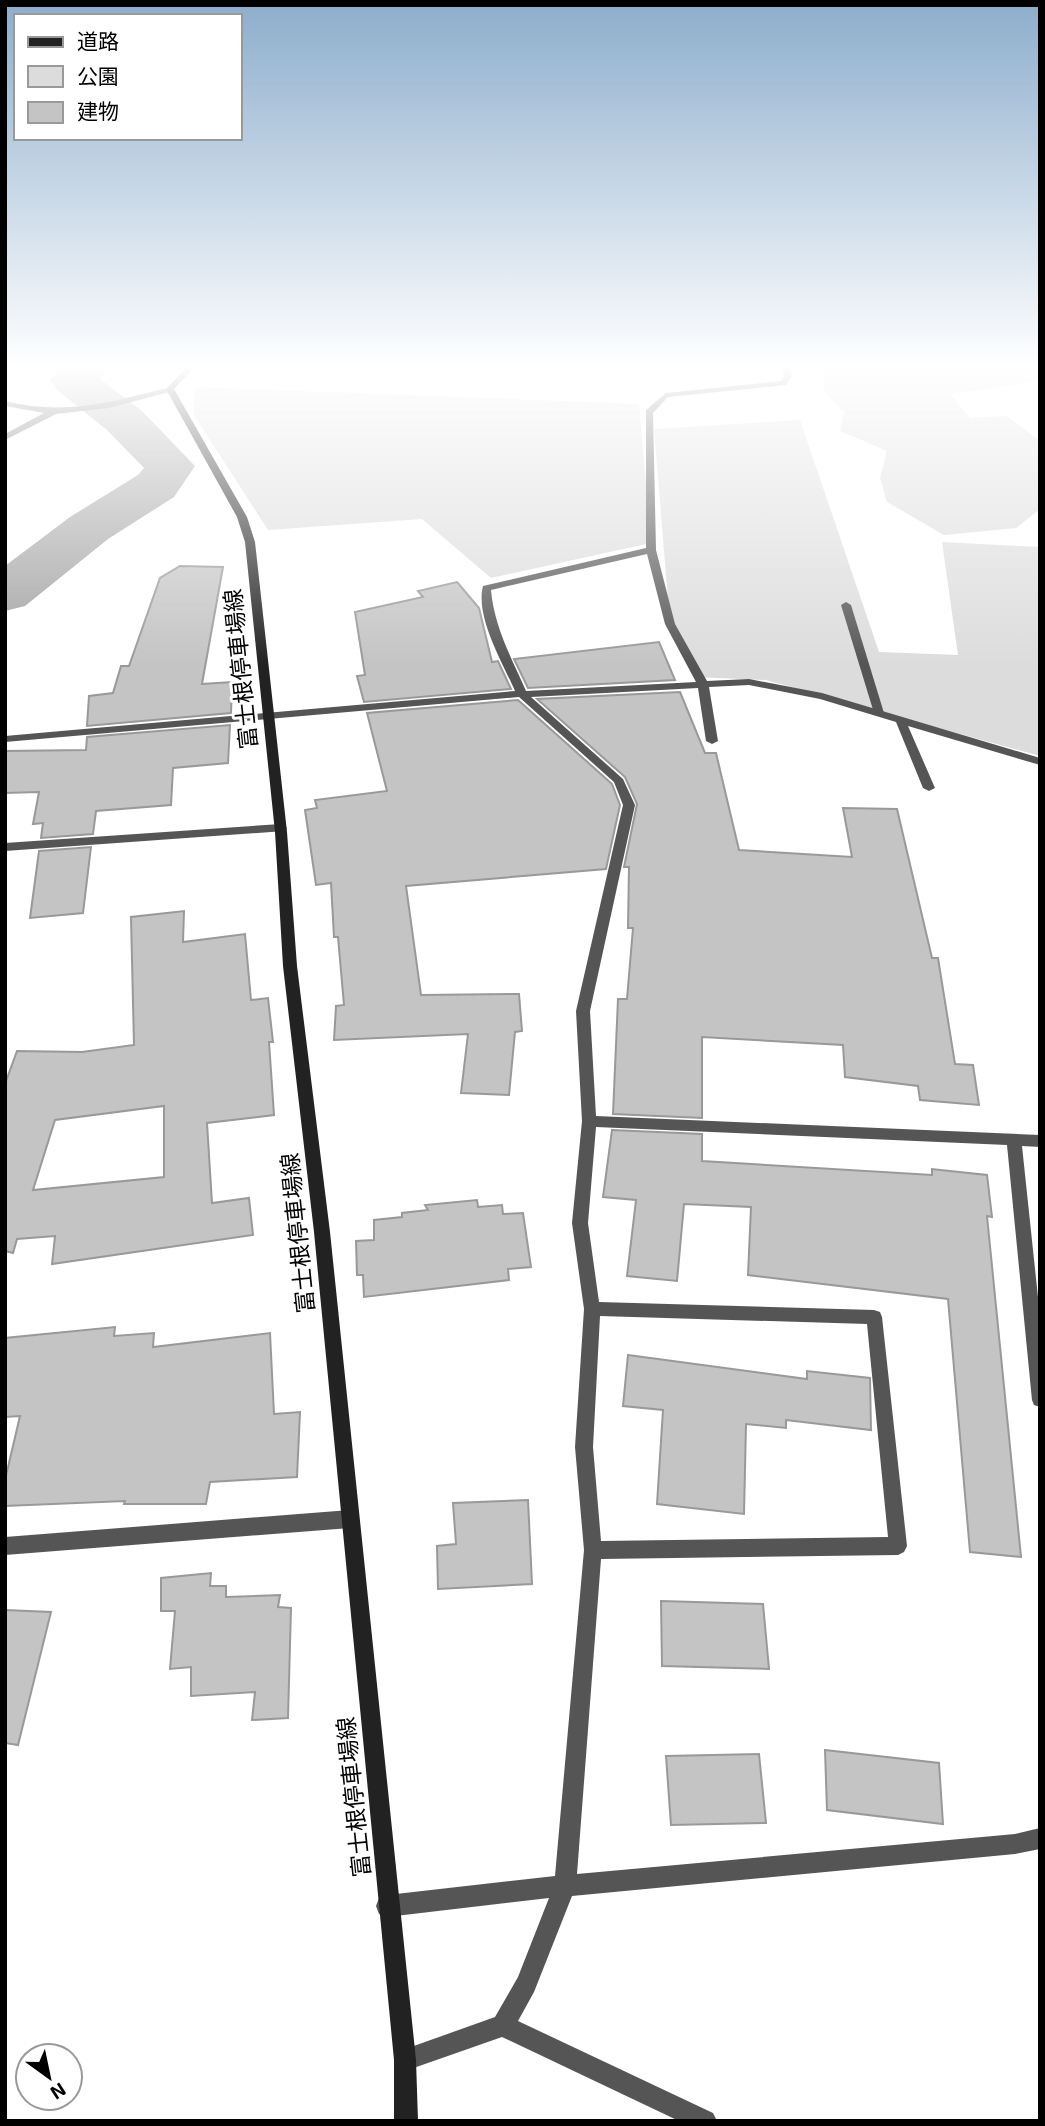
<svg xmlns="http://www.w3.org/2000/svg" width="1045" height="2126" viewBox="0 0 1045 2126" font-family="'Exo 2','Noto Sans JP',sans-serif">
<rect width="100%" height="100%" fill="#fff"/>
<!-- green -->
<g fill="#dcdcdc">
<polygon points="825,368 1040,368 1040,376 1027,383 950,394 970,418 1007,416 1040,441 1040,509 1016,528 944,535 887,502 880,478 887,451 840,431 844,412 824,391"/>
<polygon points="194,387 639,404 651,543 491,578 422,519 268,530 194,415"/>
<polygon points="800,420 879,652 958,655 942,542 1040,547 1040,756 766,680 694,677 670,624 654,429"/>
</g>
<g fill="none" stroke-linecap="round" stroke-linejoin="round">
<!-- river -->
<polygon fill="#a3a3a3" fill-rule="evenodd" points="60,368 108,368 100,379 141,410 195,466 174,497 108,539 25,606 5,611 5,566 70,517 138,475 144,468 107,430 57,390 50,380"/>
</g>
<!-- building -->
<g fill="#c4c4c4" stroke="#999" stroke-width="2" fill-rule="evenodd">
<polygon points="180,566 223,567 202,684 232,682 231,713 87,726 89,696 113,693 121,666 129,666 160,578"/>
<polygon points="457,582 479,608 492,662 498,661 511,689 364,702 357,676 365,675 355,612 423,597 418,591"/>
<polygon points="659,642 675,680 528,688 514,659"/>
<polygon points="680,692 705,753 716,753 739,850 852,857 843,808 897,809 932,958 938,958 955,1064 973,1065 979,1105 920,1100 918,1086 845,1077 843,1045 702,1037 702,1118 613,1114 618,999 627,999 633,928 628,928 629,867 624,867 637,804 625,777 537,699"/>
<polygon points="518,700 612,784 620,805 606,869 406,886 421,995 519,994 522,1031 515,1032 509,1095 461,1093 468,1034 334,1040 336,1006 344,1005 338,937 334,937 331,883 316,885 305,810 317,808 315,800 387,791 367,713"/>
<polygon points="230,725 228,763 173,768 171,805 96,811 93,834 41,838 43,823 33,824 39,792 5,793 5,751 86,750 87,737"/>
<polygon points="91,847 83,913 30,918 39,851"/>
<path d="M 184,911 L 183,942 L 245,934 L 251,1000 L 268,998 L 273,1042 L 269,1042 L 274,1115 L 207,1123 L 212,1203 L 249,1198 L 253,1235 L 52,1264 L 55,1236 L 17,1239 L 13,1253 L 5,1251 L 5,1084 L 17,1051 L 82,1052 L 134,1045 L 131,917 ZM 164,1106 L 164,1177 L 33,1190 L 55,1120 Z"/>
<polygon points="612,1130 702,1134 702,1161 932,1175 932,1169 987,1175 992,1217 987,1216 1021,1557 970,1552 948,1299 748,1275 751,1207 684,1204 677,1281 627,1276 636,1200 603,1197"/>
<polygon points="477,1200 478,1207 502,1205 503,1214 523,1213 531,1267 508,1269 509,1280 364,1297 363,1275 357,1275 356,1241 374,1240 374,1220 402,1217 402,1213 428,1210 425,1205"/>
<polygon points="115,1327 114,1336 154,1333 153,1347 270,1333 274,1414 300,1412 297,1477 210,1482 206,1504 124,1504 125,1501 5,1506 5,1480 20,1416 5,1417 5,1338"/>
<polygon points="628,1355 807,1379 807,1371 870,1378 871,1430 786,1420 786,1428 746,1424 744,1514 657,1504 663,1410 623,1406"/>
<polygon points="528,1500 532,1584 438,1589 437,1546 456,1544 453,1503"/>
<polygon points="211,1573 210,1586 226,1586 226,1597 280,1595 278,1607 291,1608 288,1718 252,1720 255,1692 191,1696 191,1667 170,1669 175,1611 161,1611 161,1578"/>
<polygon points="661,1601 763,1604 769,1669 662,1666"/>
<polygon points="5,1610 51,1612 18,1745 5,1743"/>
<polygon points="825,1750 939,1763 943,1824 827,1810"/>
<polygon points="759,1754 766,1823 671,1825 666,1756"/>
</g>
<g fill="none" stroke-linecap="round" stroke-linejoin="round">
<!-- service -->
<polygon fill="#555" fill-rule="evenodd" points="846,602 851,605 884,713 883,715 875,715 874,713 841,605"/>
<!-- minor -->
<g fill="#555" fill-rule="evenodd">
<path d="M 782,368 L 790,368 L 792,376 L 786,385 L 668,397 L 653,413 L 656,550 L 675,624 L 707,681 L 749,679 L 822,693 L 1040,758 L 1040,765 L 908,726 L 935,788 L 929,791 L 923,788 L 896,722 L 820,699 L 749,685 L 709,687 L 718,741 L 712,744 L 706,741 L 698,688 L 531,697 L 623,779 L 635,805 L 590,1011 L 596,1116 L 1040,1135 L 1040,1147 L 1022,1146 L 1040,1316 L 1040,1407 L 1034,1405 L 1032,1400 L 1007,1145 L 596,1127 L 588,1223 L 599,1302 L 874,1310 L 880,1312 L 882,1317 L 907,1546 L 904,1552 L 898,1555 L 601,1559 L 577,1874 L 1015,1834 L 1040,1828 L 1040,1849 L 1015,1854 L 572,1896 L 534,1992 L 518,2021 L 713,2113 L 717,2121 L 679,2121 L 502,2037 L 405,2071 L 397,2068 L 394,2060 L 397,2052 L 495,2017 L 518,1977 L 549,1898 L 387,1917 L 379,1914 L 376,1906 L 379,1898 L 387,1895 L 555,1876 L 584,1550 L 575,1447 L 584,1309 L 572,1223 L 582,1121 L 576,1011 L 623,805 L 614,782 L 519,697 L 5,742 L 5,736 L 515,691 C 503,663 475,617 483,586 L 646,548 L 646,410 L 666,393 L 781,381 L 784,376 ZM 647,554 L 665,624 L 696,682 L 526,691 C 511,657 494,626 491,590 ZM 600,1316 L 867,1324 L 888,1537 L 601,1541 L 593,1447 Z"/>
<path d="M 170,387 L 173,387 L 173,391 L 109,408 L 56,414 L 5,440 L 5,434 L 44,413 L 5,406 L 5,401 C 66,416 112,402 170,387 Z"/>
<polygon points="281,824 287,828 285,831 5,851 5,843"/>
<polygon points="350,1510 356,1513 359,1519 356,1525 350,1528 5,1555 5,1537"/>
</g>
<!-- secondary -->
<polygon fill="#222" fill-rule="evenodd" points="186,368 194,368 174,389 247,517 255,542 287,832 297,966 330,1232 416,2060 418,2121 394,2121 394,2060 314,1232 283,966 275,832 245,542 237,517 166,389"/>
</g>
<!-- sky -->
<linearGradient id="sky" x2="0" y2="1"><stop stop-color="#8cadcc"/><stop offset="0.55" stop-color="#fff"/><stop offset="1" stop-color="#fff" stop-opacity="0"/></linearGradient>
<rect width="1045" height="665" fill="url(#sky)"/>
<g text-anchor="middle" stroke-width="6" stroke-linejoin="round" paint-order="stroke">
<!-- street labels -->
<g font-size="23" fill="#000" stroke="#fff">
<text transform="translate(241 669) rotate(-96)" y="8">富士根停車場線</text>
<text transform="translate(298 1233) rotate(-96)" y="8">富士根停車場線</text>
<text transform="translate(354 1797) rotate(-96)" y="8">富士根停車場線</text>
</g>
</g>
<!-- border -->
<rect width="1045" height="2126" fill="none" stroke="#000000" stroke-width="14"/>
<!-- legend -->
<rect x="14" y="14" width="228" height="126" fill="#ffffff" stroke="#999999" stroke-width="2"/>
<rect x="28" y="37" width="35" height="10" fill="#222222" stroke="#999999" stroke-width="2"/>
<text x="77" y="49" font-size="21" fill="#000000">道路</text>
<rect x="28" y="66" width="35" height="21" fill="#dcdcdc" stroke="#999999" stroke-width="2"/>
<text x="77" y="84" font-size="21" fill="#000000">公園</text>
<rect x="28" y="102" width="35" height="21" fill="#c4c4c4" stroke="#999999" stroke-width="2"/>
<text x="77" y="119" font-size="21" fill="#000000">建物</text>
<!-- north arrow -->
<g transform="translate(49 2077) rotate(147)"><circle r="33" fill="#ffffff" stroke="#999999" stroke-width="2"/>
<path d="M0-5L12 26L0 18L-12 26Z" fill="#000000"/>
<text y="-10" font-size="19" font-weight="bold" text-anchor="middle" fill="#000000">N</text>
</g>
</svg>
